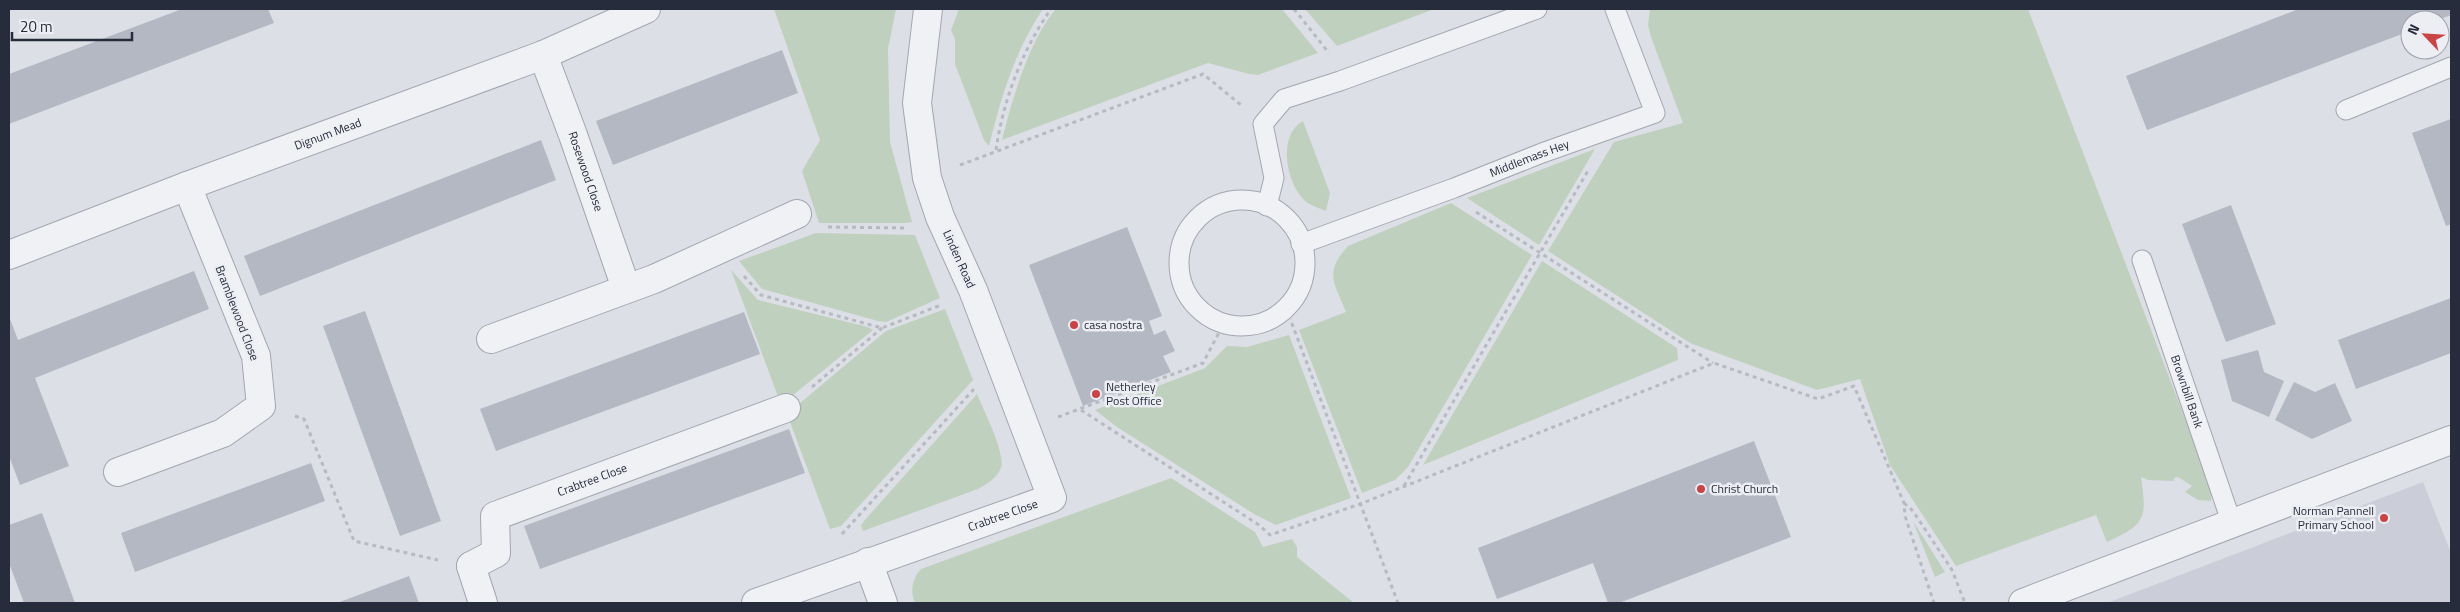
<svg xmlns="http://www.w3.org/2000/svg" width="2460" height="612" viewBox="0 0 2460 612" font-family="'Titillium Web',sans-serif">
<rect width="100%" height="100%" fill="#dddfe6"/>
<!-- built -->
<polygon fill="#cbced8" points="2423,482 2451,553 2451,603 2107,603"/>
<!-- green -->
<g fill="#c0d0be">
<polygon points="774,9 896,9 888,49 890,142 912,222 906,223 819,223 802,171 820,140"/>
<path d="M 959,9 L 1043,9 C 1015,50 1001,98 989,146 L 984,140 L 955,64 L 955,39 L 951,30 Z"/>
<path d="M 1056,9 L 1282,9 L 1318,53 L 1258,75 L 1249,74 L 1208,63 L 1002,140 C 1012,100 1029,40 1056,9 Z"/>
<polygon points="1305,9 1434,9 1337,46"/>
<path d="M 1650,9 L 2028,9 L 2212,489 L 2211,501 L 2198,500 L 2185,492 L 2192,486 L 2178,477 L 2174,478 L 2174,481 L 2148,480 L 2141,477 C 2147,519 2146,524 2107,542 L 2096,515 L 1956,566 L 1890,465 L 1860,379 L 1817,390 L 1690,343 L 1548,251 L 1614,142 L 1683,123 L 1651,37 L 1648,25 Z"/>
<path d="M 1303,121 L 1330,193 L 1326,211 C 1319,208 1311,206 1305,201 C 1286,183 1277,135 1303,121 Z"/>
<polygon points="1595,149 1539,245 1467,198"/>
<path d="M 1451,203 L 1532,255 L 1408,467 L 1395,480 L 1362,493 L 1299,330 L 1346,312 C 1335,284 1323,273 1348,246 Z"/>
<polygon points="816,233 915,235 940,298 886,322 878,321 762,289 739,261"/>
<polygon points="1542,261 1677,348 1678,360 1423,465"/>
<polygon points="731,270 758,300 868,327 873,330 787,400 780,402"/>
<polygon points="945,309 973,380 841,526 830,529 787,414 886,331"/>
<polygon points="1289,335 1351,498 1276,525 1254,514 1117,427 1095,410 1205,368 1227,346 1247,347"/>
<path d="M 977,394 C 983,409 1006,454 1001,468 C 997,478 987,484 978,489 L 863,531 L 861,526 L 864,521 Z"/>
<path d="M 1171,478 L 1255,532 L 1263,547 L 1292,539 L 1297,547 L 1297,557 L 1354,603 L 915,603 C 910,591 912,579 921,569 Z"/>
<polygon points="1913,521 1945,572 1935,577"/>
</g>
<!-- building -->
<g fill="#b4b8c3">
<polygon points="182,9 268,9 274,23 9,124 9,74"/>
<polygon points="2296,9 2451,9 2451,15 2438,20 2410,20 2410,31 2147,130 2126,76 2296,10"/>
<polygon points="782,50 798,93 613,165 596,121"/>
<polygon points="2451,119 2451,224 2446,226 2412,133"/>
<polygon points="541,140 556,180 260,296 244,256"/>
<polygon points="2231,205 2276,324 2226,342 2182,224"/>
<polygon points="1127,227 1162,316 1149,321 1154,335 1165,330 1175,351 1163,356 1171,372 1083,406 1029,265"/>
<polygon points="194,271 209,309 35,378 69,466 20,485 9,456 9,316 18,340"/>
<polygon points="2451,298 2451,353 2356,389 2338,340"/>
<polygon points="365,311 441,521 400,536 323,326"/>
<polygon points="744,312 760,354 496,451 480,409"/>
<polygon points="2258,350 2264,372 2284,381 2269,417 2232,401 2221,360"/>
<polygon points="2294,382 2315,392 2335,383 2352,421 2312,439 2275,420"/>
<polygon points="789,429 805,473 540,569 524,526"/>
<polygon points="1754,441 1791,537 1619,603 1608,603 1593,563 1497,599 1478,548"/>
<polygon points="311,463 325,501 135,572 121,533"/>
<polygon points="42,513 75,603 24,603 9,563 9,525"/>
<polygon points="409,576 419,603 337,603"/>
</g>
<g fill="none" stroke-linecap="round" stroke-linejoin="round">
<!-- service casing -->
<g stroke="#a3a6b0" stroke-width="21">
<g id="service">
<polyline points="2346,110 2451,67"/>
<circle cx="1242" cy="263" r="63"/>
<polyline points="1267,206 1274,178 1263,124 1284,99 1340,81 1537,9"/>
<path id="s1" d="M 1301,244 L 1454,188 L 1542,153 L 1655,113 L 1615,9"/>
<path id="s2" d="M 2142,260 L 2232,524"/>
</g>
</g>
<!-- pedestrian casing -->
<g stroke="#a3a6b0" stroke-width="30">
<g id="pedestrian">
<path id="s3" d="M 471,566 L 496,553 L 495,516 L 786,408"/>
</g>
</g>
<!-- minor casing -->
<g stroke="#a3a6b0" stroke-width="30">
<g id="minor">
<path id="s4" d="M 543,55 L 573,135 L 626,288"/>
<path id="s5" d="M 9,255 L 187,186 L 543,55 L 646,9"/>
<polyline points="491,339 654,279 797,214"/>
<polyline points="118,472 223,433 261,406 256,356 187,186"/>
<polyline points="868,562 883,603"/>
<polyline points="471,566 483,603"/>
<path id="s6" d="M 756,603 L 1052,498 L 973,290 L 940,217 L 927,178 L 917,103 L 928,9"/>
<polyline points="2023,603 2451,440"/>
</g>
</g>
<!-- path -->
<g stroke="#b7bac1" stroke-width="3" stroke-dasharray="4 4" stroke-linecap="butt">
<polyline points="1294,9 1329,53"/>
<path d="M 996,150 C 1003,101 1022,50 1051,9"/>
<polyline points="960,165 1203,74 1241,105"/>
<polyline points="1476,212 1713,363"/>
<polyline points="828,227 907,228"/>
<polyline points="744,276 761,295 882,328 941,305"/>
<polyline points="1286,308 1398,603"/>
<polyline points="812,387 882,328"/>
<polyline points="1081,410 1259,525 1270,535 1360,504 1714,363 1818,399 1854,386 1904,503 1905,516 1934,603"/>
<polyline points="295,416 304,419 354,541 438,560"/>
<polyline points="1058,417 1203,363 1224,323"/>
<polyline points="1404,486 1589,169"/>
<polyline points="1904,503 1913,511 1952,570 1965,603"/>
<polyline points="842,534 974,389"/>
</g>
<!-- service -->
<use href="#service" stroke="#eff1f5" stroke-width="19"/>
<!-- pedestrian -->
<use href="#pedestrian" stroke="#eff1f5" stroke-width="28"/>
<!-- minor -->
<use href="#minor" stroke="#eff1f5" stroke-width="28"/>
</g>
<!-- markers -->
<g fill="#c94446" stroke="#eceef4" stroke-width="2">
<circle cx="1074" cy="325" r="5"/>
<circle cx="1096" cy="394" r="5"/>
<circle cx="1701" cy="489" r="5"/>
<circle cx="2384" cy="518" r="5"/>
</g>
<g text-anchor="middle" stroke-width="5" stroke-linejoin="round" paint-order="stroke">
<!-- street labels -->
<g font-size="12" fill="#272c3c" stroke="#eceef4">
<text dy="4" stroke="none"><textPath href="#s5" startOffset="341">Dignum Mead</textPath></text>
<text dy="4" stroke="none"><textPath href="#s1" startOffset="244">Middlemass Hey</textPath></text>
<text dy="4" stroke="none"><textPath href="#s4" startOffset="124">Rosewood Close</textPath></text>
<text transform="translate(959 259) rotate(66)" y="4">Linden Road</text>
<text transform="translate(237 313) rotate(69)" y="4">Bramblewood Close</text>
<text dy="4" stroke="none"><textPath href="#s2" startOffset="139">Brownbill Bank</textPath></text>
<text dy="4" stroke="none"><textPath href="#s3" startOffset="169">Crabtree Close</textPath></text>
<text dy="4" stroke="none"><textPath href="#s6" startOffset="262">Crabtree Close</textPath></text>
</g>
<!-- poi labels -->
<g font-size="12" fill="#272c3c" stroke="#eceef4" text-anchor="start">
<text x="1084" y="329">casa nostra</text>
<text x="1106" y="391">Netherley<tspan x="1106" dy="14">Post Office</tspan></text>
<text x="1711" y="493">Christ Church</text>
<text x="2374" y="515" text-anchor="end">Norman Pannell<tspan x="2374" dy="14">Primary School</tspan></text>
</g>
</g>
<!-- border -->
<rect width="2460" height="612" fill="none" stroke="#272c3c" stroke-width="20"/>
<!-- north arrow -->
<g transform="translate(2425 35) rotate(295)"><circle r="24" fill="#eceef4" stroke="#9da0aa"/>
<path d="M0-4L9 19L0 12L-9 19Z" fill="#c94446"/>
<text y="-8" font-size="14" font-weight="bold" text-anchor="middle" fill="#272c3c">N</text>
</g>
<!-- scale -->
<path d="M12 32v8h120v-8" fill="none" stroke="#272c3c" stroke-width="2.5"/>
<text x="20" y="32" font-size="15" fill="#272c3c" stroke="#eceef4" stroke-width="4" paint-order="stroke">20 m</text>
</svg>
